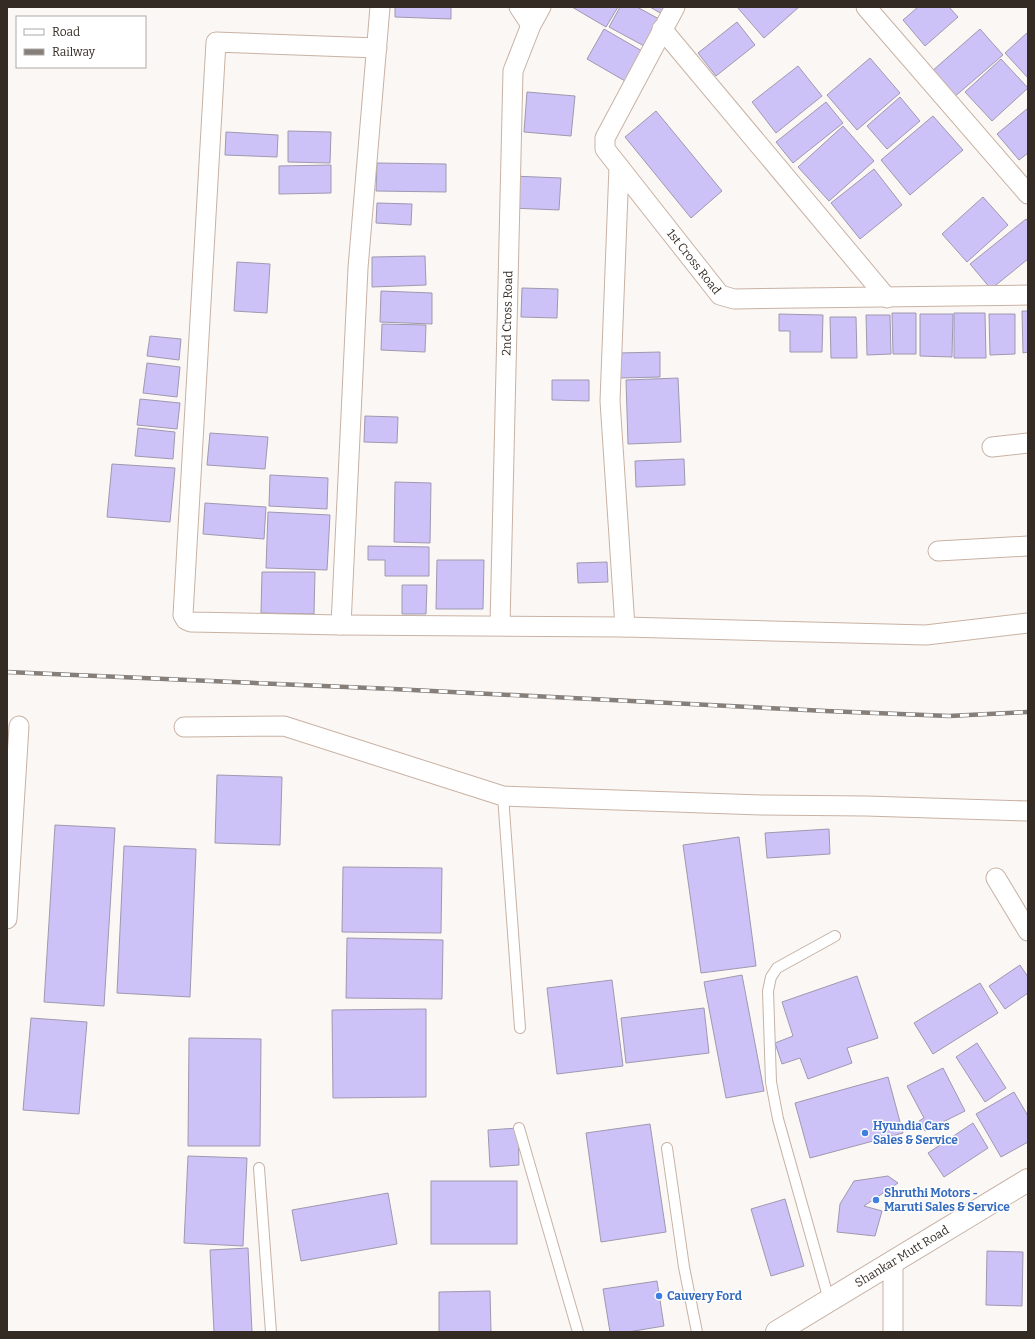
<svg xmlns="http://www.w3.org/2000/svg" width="1035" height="1339" viewBox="0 0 1035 1339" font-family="Bitter,serif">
<rect width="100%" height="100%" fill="#fbf7f4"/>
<!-- building -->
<g fill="#cdc2f7" stroke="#9e99af">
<polygon points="395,7 451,7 451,19 395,17"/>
<polygon points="572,7 618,7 606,27"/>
<polygon points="620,7 637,7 661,20 646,47 609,27"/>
<polygon points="650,7 672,7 667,17"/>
<polygon points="737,7 799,7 764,38"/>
<polygon points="918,7 949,7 958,17 925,46 903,20"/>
<polygon points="737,22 755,45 716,76 698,53"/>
<polygon points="604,29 642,51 625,81 587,59"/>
<polygon points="980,29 1003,55 953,98 931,72"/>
<polygon points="1028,32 1028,78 1005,53"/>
<polygon points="870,58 900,93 857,130 827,95"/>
<polygon points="1001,59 1028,88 992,121 965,92"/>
<polygon points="798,66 822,96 776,133 752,102"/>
<polygon points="527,92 575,96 571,136 524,132"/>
<polygon points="900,97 920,121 887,149 867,126"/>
<polygon points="826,102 843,123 793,163 776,142"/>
<polygon points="1028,108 1028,153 1019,160 997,134"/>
<polygon points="656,111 722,191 691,218 625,137"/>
<polygon points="933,116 963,150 910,195 881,160"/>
<polygon points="843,126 874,161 829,201 798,167"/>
<polygon points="288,131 331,132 330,163 288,162"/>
<polygon points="226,132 278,135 277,157 225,155"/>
<polygon points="377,163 446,164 446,192 376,191"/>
<polygon points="331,165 331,193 279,194 279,166"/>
<polygon points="874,169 902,205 860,239 831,203"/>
<polygon points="512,176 561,178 559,210 511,208"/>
<polygon points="983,197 1008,225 967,262 942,234"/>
<polygon points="377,203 412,204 411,225 376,223"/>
<polygon points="1026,219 1028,222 1028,259 991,289 970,264"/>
<polygon points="425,256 426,285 372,287 372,257"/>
<polygon points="237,262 270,264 267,313 234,311"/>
<polygon points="522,288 558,289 557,318 521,317"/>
<polygon points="381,291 432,293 432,324 380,322"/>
<polygon points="1022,311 1028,311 1028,352 1023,353"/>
<polygon points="892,313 916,313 916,354 893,354"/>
<polygon points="954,313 985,313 986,358 954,358"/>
<polygon points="779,314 823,315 822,352 790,352 790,331 779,331"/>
<polygon points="920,314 953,314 952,357 920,356"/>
<polygon points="989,314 1015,314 1015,354 990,355"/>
<polygon points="866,315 890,315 891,354 867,355"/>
<polygon points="830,317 856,317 857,358 831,358"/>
<polygon points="382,324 426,325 425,352 381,350"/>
<polygon points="150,336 181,339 179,360 147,356"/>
<polygon points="660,352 660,377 620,378 619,353"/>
<polygon points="147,363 180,367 177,397 143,393"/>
<polygon points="678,378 681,442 628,444 626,380"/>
<polygon points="552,380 589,380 589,401 552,400"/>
<polygon points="140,399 180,403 177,429 137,425"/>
<polygon points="365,416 398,417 397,443 364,442"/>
<polygon points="138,428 175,432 173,459 135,456"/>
<polygon points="210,433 268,437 265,469 207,465"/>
<polygon points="684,459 685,485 636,487 635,461"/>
<polygon points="112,464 175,468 170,522 107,517"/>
<polygon points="270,475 328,478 327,509 269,506"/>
<polygon points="395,482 431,483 430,543 394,542"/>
<polygon points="205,503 266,507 264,539 203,534"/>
<polygon points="268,512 330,515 327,570 266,568"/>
<polygon points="368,546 429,547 429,576 385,576 385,560 368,560"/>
<polygon points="437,560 484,560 483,609 436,609"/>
<polygon points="607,562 608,582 578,583 577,563"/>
<polygon points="262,572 315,572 314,614 261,613"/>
<polygon points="402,585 427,585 426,614 402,614"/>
<polygon points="217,775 282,777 280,845 215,843"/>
<polygon points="55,825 115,828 104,1006 44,1002"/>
<polygon points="829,829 830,854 767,858 765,833"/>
<polygon points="739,837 756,966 701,973 683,845"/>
<polygon points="124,846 196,849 190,997 117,993"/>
<polygon points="343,867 442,868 441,933 342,932"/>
<polygon points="347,938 443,940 442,999 346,998"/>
<polygon points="1020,965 1028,977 1028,993 1005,1009 989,986"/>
<polygon points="742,975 764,1091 726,1098 704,982"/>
<polygon points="857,976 878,1038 847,1048 852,1063 808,1079 800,1058 782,1064 775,1043 793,1036 782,1002"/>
<polygon points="612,980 623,1066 557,1074 547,988"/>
<polygon points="980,983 998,1013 933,1054 914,1023"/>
<polygon points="704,1008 709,1053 626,1063 621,1018"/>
<polygon points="426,1009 426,1097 333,1098 332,1010"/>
<polygon points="31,1018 87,1022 79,1114 23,1110"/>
<polygon points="189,1038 261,1039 260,1146 188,1146"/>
<polygon points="977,1043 1006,1088 985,1102 956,1057"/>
<polygon points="943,1068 965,1111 925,1131 919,1121 924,1118 907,1086"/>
<polygon points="888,1077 903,1133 810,1158 795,1103"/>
<polygon points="1014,1092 1028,1116 1028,1142 1001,1157 976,1114"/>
<polygon points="973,1123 988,1148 944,1177 928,1153"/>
<polygon points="650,1124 666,1232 601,1242 586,1133"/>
<polygon points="518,1128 519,1165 490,1167 488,1130"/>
<polygon points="188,1156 247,1158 243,1246 184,1243"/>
<polygon points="888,1176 898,1183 864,1206 882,1211 875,1236 837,1232 840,1204 854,1181"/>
<rect x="431" y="1181" width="86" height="63"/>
<polygon points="388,1193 397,1244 301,1261 292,1210"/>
<polygon points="785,1199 804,1266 771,1276 751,1209"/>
<polygon points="248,1248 252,1332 214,1332 210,1250"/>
<polygon points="987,1251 1023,1252 1022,1306 986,1305"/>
<polygon points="657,1281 664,1326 628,1332 610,1332 603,1289"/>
<polygon points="490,1291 491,1332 439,1332 439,1292"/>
</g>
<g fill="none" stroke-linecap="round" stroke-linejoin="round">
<!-- lane casing -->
<g stroke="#c8b2a4" stroke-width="12">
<g id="lane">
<polyline points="503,796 520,1028"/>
<polyline points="519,1128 578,1332"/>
<polyline points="667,1148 684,1267 697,1332"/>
<polyline points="259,1168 271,1332"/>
<polyline points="829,1300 778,1119 771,1082 768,991 771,977 777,968 835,936"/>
</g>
</g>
<!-- street casing -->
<g stroke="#c8b2a4" stroke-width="21">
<g id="street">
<polyline points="519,7 531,25"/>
<path id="s1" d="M 675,7 L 605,138 L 605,149 L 720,295 L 734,299 L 1028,295"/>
<polyline points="866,7 1028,194"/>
<polyline points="662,29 887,298"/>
<polyline points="377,48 216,42 183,615 186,620 191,622 341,625 625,627 926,635 1028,623"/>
<polyline points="619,167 610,401 625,627"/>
<polyline points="992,447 1028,443"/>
<polyline points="938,551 1028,546"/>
<polyline points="341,625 358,268 380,7"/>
<path id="s2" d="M 500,625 L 513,71 L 531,25 L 541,7"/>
<polyline points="184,727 284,726 503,796 761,805 866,806 1028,811"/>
<polyline points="996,878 1028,931"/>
<polyline points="7,919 19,726"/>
<polyline points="893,1332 893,1261"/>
</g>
</g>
<!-- primary casing -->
<g stroke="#c8b2a4" stroke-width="24">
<g id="primary">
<path id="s3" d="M 777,1332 L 1028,1180"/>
</g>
</g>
<!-- lane -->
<use href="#lane" stroke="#fff" stroke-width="10"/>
<!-- street -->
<use href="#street" stroke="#fff" stroke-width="19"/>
<!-- primary -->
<use href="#primary" stroke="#fff" stroke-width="22"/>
<!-- rail casing -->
<g stroke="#857e79" stroke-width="4.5">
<polyline id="rail" points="7,672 393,689 826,711 949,716 1028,712"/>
</g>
<!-- rail -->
<use href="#rail" stroke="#fff" stroke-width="3" stroke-dasharray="9" stroke-linecap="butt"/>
</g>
<!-- markers -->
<g fill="#3f7fe0" stroke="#fff" stroke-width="1.5">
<circle cx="865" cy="1133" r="4"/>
<circle cx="876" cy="1200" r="4"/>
<circle cx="659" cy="1296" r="4"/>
</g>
<g text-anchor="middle" stroke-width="3" stroke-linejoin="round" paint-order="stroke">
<!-- street labels -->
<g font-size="12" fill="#342b25" stroke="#fff">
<text dy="4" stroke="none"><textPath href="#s1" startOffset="303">1st Cross Road</textPath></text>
<text dy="4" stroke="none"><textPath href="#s2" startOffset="312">2nd Cross Road</textPath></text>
<text dy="4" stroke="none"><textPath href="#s3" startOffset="146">Shankar Mutt Road</textPath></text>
</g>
<!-- shop labels -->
<g font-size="12" font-weight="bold" fill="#366cbe" stroke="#fff" text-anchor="start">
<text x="873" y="1130">Hyundia Cars<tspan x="873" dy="14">Sales &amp; Service</tspan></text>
<text x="884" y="1197">Shruthi Motors -<tspan x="884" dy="14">Maruti Sales &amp; Service</tspan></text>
<text x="667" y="1300">Cauvery Ford</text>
</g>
</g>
<!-- border -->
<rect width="1035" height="1339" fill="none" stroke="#342b25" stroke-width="16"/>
<!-- legend -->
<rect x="16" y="16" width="130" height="52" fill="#ffffff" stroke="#aeaaa8"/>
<rect x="24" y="29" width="20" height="6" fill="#ffffff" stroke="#aeaaa8"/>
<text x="52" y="36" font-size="12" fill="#342b25">Road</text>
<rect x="24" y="49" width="20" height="6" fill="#857e79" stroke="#aeaaa8"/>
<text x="52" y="56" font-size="12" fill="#342b25">Railway</text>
</svg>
